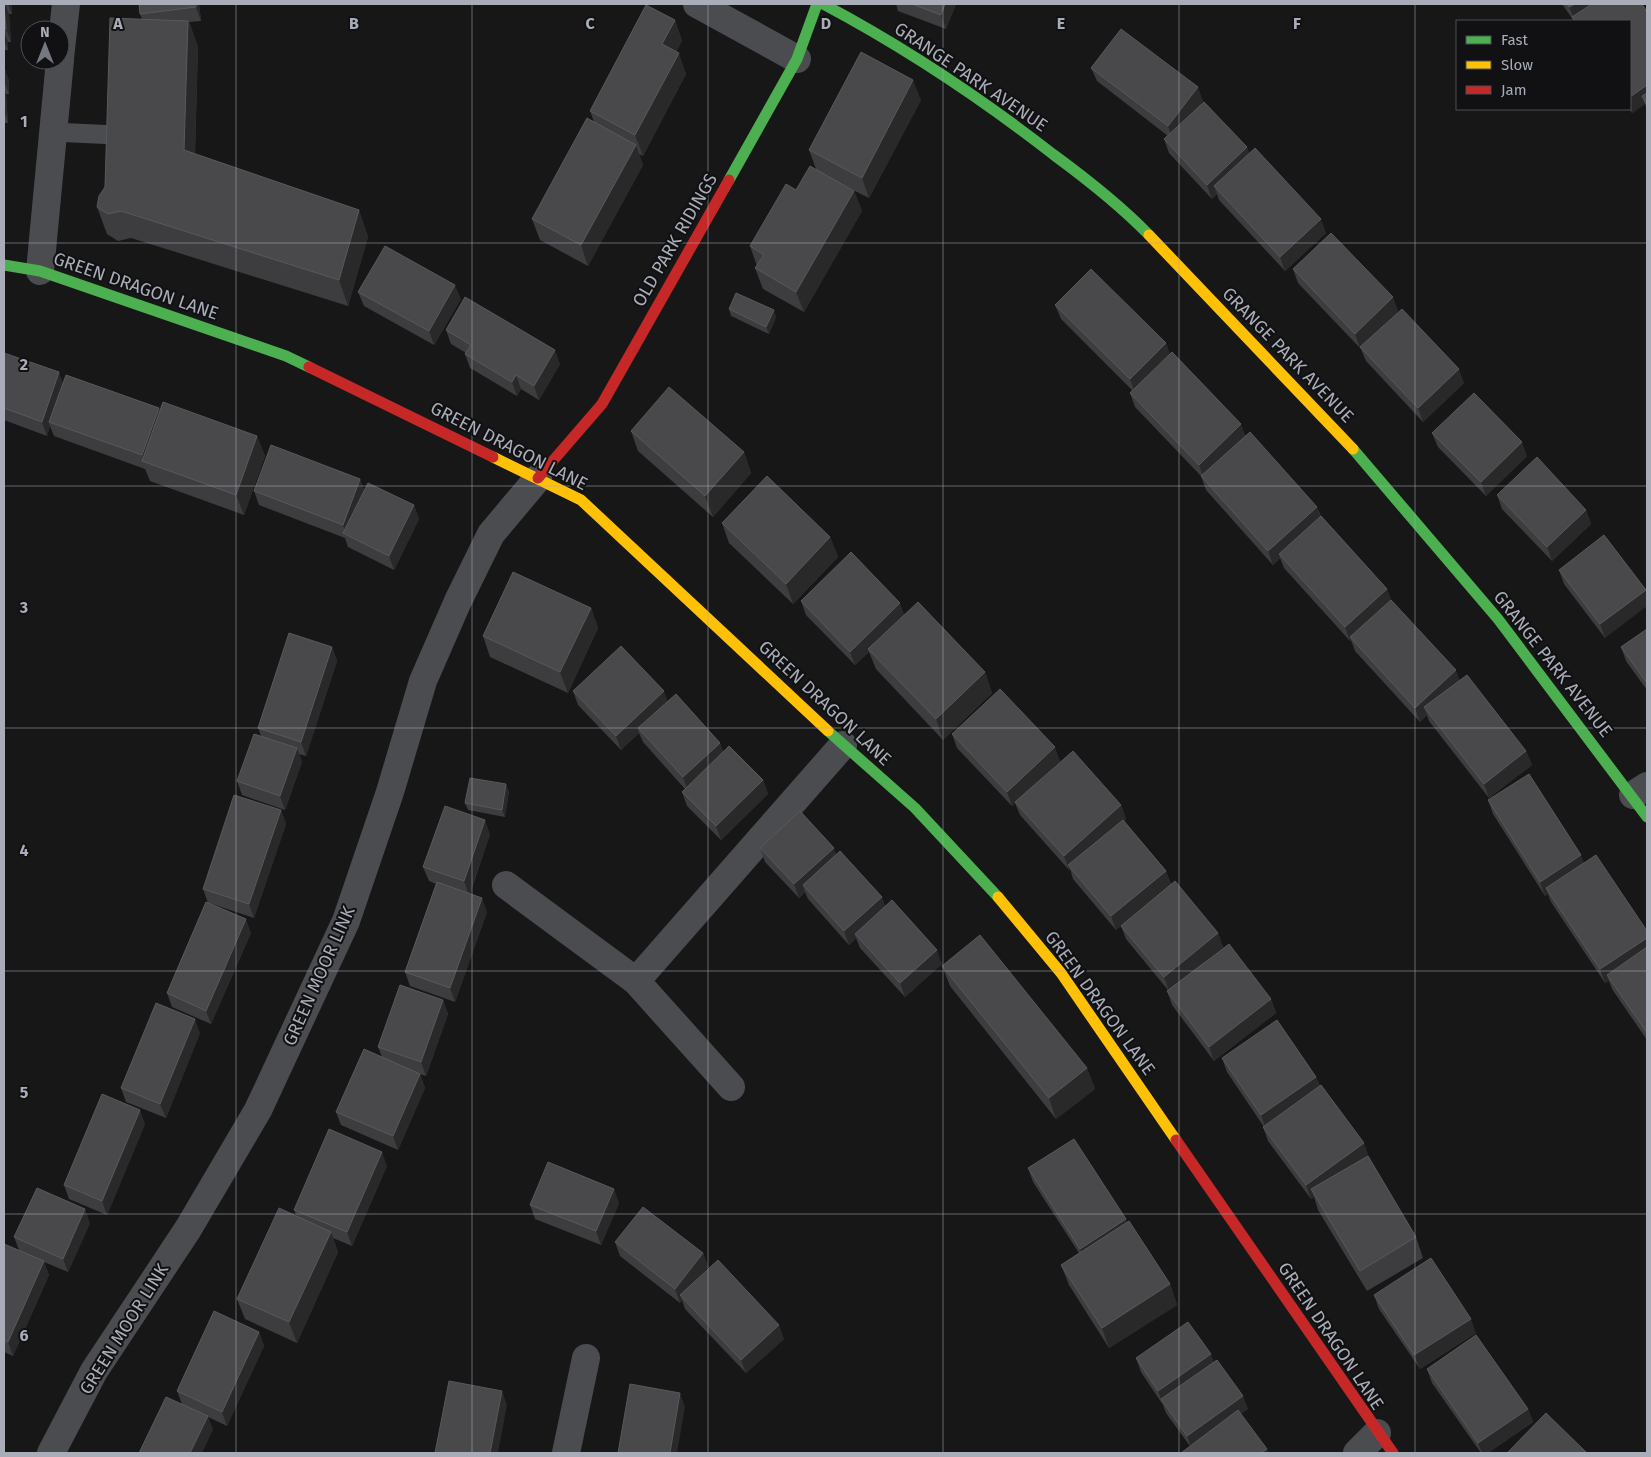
<svg xmlns="http://www.w3.org/2000/svg" width="1651" height="1457" viewBox="0 0 1651 1457" font-family="'Fira Sans',sans-serif">
<rect width="100%" height="100%" fill="#171717"/>
<g fill="none" stroke-linecap="round" stroke-linejoin="round">
<!-- lane -->
<polyline stroke="#4b4c50" stroke-width="19" points="52,132 117,135"/>
<!-- street -->
<g stroke="#4b4c50" stroke-width="28">
<polyline points="697,4 797,59"/>
<polyline points="60,58 66,4"/>
<polyline points="40,271 60,60"/>
<polyline points="1633,795 1647,786"/>
<polyline points="506,885 636,981 731,1087"/>
<polyline points="636,981 843,745"/>
<polyline points="51,1453 94,1371 188,1229 258,1110 346,921 390,792 423,681 458,601 491,534 538,478"/>
<polyline points="566,1453 586,1358"/>
<polyline points="1357,1453 1377,1433"/>
</g>
<!-- fast -->
<g stroke="#4caf50" stroke-width="11">
<path d="M 823,4 C 904,47 982,99 1054,155 C 1088,180 1120,205 1149,235"/>
<polyline points="729,180 797,59 817,4"/>
<polyline points="4,265 40,271 286,356 309,367"/>
<polyline points="1353,449 1498,619 1647,817"/>
<polyline points="828,731 915,808 998,897"/>
</g>
<!-- slow -->
<g stroke="#ffc107" stroke-width="11">
<polyline points="1149,235 1353,449"/>
<polyline points="493,457 581,500 828,731"/>
<polyline points="998,897 1061,973 1176,1140"/>
</g>
<!-- jam -->
<g stroke="#c62828" stroke-width="11">
<polyline points="309,367 493,457"/>
<polyline points="538,478 602,404 729,180"/>
<polyline points="1176,1140 1393,1453"/>
</g>
</g>
<!-- wall -->
<g fill="#3d3d3f">
<polygon points="4,4 12,4 12,14 9,14 11,42 8,42 8,50 4,50"/>
<polygon points="139,4 199,4 201,21 189,22 198,47 195,154 359,210 368,237 348,306 131,238 118,241 107,234 97,207 105,187 142,19 140,14"/>
<polygon points="896,4 956,4 946,29 898,11"/>
<polygon points="1562,4 1642,4 1647,12 1647,111 1645,104 1632,113 1629,109 1630,21 1574,21"/>
<polygon points="675,20 682,41 676,52 686,74 643,156 639,154 643,165 588,266 540,240 532,219 594,122 590,111"/>
<polygon points="4,67 9,81 9,94 6,94 8,123 5,123 5,131 4,131"/>
<polygon points="1091,68 1203,101 1200,105 1247,147 1249,154 1326,233 1285,271 1219,200 1217,194 1212,199 1169,153 1164,139 1168,136 1097,81"/>
<polygon points="921,100 869,198 845,186 854,191 862,211 804,312 763,289 755,268 757,266 750,246 796,190 816,169 809,150"/>
<polygon points="1293,269 1398,311 1360,348 1298,283"/>
<polygon points="358,292 461,299 434,345 364,306"/>
<polygon points="1055,305 1166,343 1170,355 1246,436 1317,507 1321,516 1387,589 1391,600 1460,680 1526,751 1532,765 1489,798 1429,721 1427,715 1420,722 1355,651 1351,640 1350,641 1284,568 1280,558 1273,565 1206,490 1201,476 1135,407 1130,393 1132,390 1061,319"/>
<polygon points="729,309 776,317 769,334 731,316"/>
<polygon points="446,330 560,364 539,400 521,389 517,396 470,368 465,354 466,353 451,344"/>
<polygon points="1360,347 1464,383 1423,422 1366,361"/>
<polygon points="4,353 63,383 160,411 257,436 265,456 244,515 150,481 145,469 54,436 50,426 47,436 4,420"/>
<polygon points="631,431 744,452 751,473 713,517 638,451"/>
<polygon points="1432,433 1527,456 1486,496 1438,447"/>
<polygon points="360,479 364,490 414,505 419,519 394,570 348,547 345,538 259,505 254,491"/>
<polygon points="1497,495 1586,510 1591,524 1552,561 1502,509"/>
<polygon points="722,523 830,537 838,557 793,604 729,543"/>
<polygon points="1559,570 1646,590 1605,638 1564,584"/>
<polygon points="801,601 904,614 985,672 992,693 943,740 876,669 869,652 855,665 806,615"/>
<polygon points="591,608 598,628 568,693 490,657 483,636"/>
<polygon points="1647,629 1647,690 1626,661 1621,647"/>
<polygon points="332,647 337,661 306,756 299,754 302,762 285,810 242,795 237,781 261,736 258,728"/>
<polygon points="573,691 668,701 720,743 723,751 763,780 768,794 721,840 687,806 682,792 685,789 643,742 639,733 621,750 578,705"/>
<polygon points="952,734 1060,761 1038,781 1121,805 1126,819 1124,821 1166,871 1171,884 1218,933 1223,947 1204,962 1271,999 1276,1013 1214,1061 1172,1005 1167,991 1168,990 1126,939 1121,926 1116,930 1073,879 1070,869 1069,870 1020,815 1015,803 1012,806 957,748"/>
<polygon points="509,791 505,817 468,810 465,803"/>
<polygon points="1488,800 1584,863 1647,931 1647,1040 1612,989 1609,981 1605,983 1551,902 1548,894 1545,896 1493,814"/>
<polygon points="281,810 286,824 254,918 209,903 251,933 211,1024 172,1007 167,993 208,903 203,889"/>
<polygon points="490,834 470,894 487,912 455,1002 410,986 405,972 436,884 429,881 423,867"/>
<polygon points="760,848 836,855 885,906 942,964 905,997 860,948 856,938 849,945 808,899 805,892 799,898 765,862"/>
<polygon points="942,966 1087,1068 1095,1089 1056,1119 950,986"/>
<polygon points="443,1000 448,1014 426,1076 420,1074 425,1088 398,1150 341,1125 336,1112 382,1057 378,1047"/>
<polygon points="200,1033 166,1118 126,1102 121,1088"/>
<polygon points="1222,1058 1316,1077 1320,1086 1369,1157 1368,1157 1416,1237 1423,1258 1367,1291 1318,1210 1314,1197 1311,1199 1268,1141 1263,1127 1264,1127 1227,1072"/>
<polygon points="145,1124 107,1215 69,1199 64,1185"/>
<polygon points="387,1166 352,1246 333,1238 338,1252 297,1343 245,1319 237,1299 297,1217 294,1210"/>
<polygon points="1028,1168 1126,1219 1127,1223 1170,1284 1177,1305 1109,1348 1069,1285 1061,1265 1079,1253 1033,1182"/>
<polygon points="619,1203 601,1245 535,1219 530,1205"/>
<polygon points="90,1223 68,1272 44,1262 49,1275 13,1356 4,1352 4,1244 19,1250 14,1237"/>
<polygon points="615,1242 703,1253 708,1267 701,1275 784,1339 746,1373 685,1309 682,1300 680,1303 620,1256"/>
<polygon points="1374,1295 1476,1333 1420,1369 1379,1309"/>
<polygon points="259,1332 264,1346 227,1426 208,1417 213,1430 182,1404 177,1391"/>
<polygon points="1136,1358 1214,1362 1248,1409 1190,1446 1166,1413 1163,1405 1141,1372"/>
<polygon points="1427,1369 1528,1409 1533,1422 1488,1453 1481,1453 1432,1383"/>
</g>
<!-- shaded-wall -->
<g fill="#29292a">
<polygon points="4,4 5,4 9,14 11,42 6,29"/>
<polygon points="8,4 12,4 12,14"/>
<polygon points="196,4 199,4 201,21 196,7"/>
<polygon points="945,4 956,4 946,29 941,15"/>
<polygon points="1575,4 1600,4 1574,18 1569,7"/>
<polygon points="675,20 682,41 669,64 662,44"/>
<polygon points="188,21 198,47 194,177 184,150"/>
<polygon points="4,32 8,42 8,50 4,40"/>
<polygon points="679,53 686,74 643,156 635,135"/>
<polygon points="4,67 9,81 9,94 4,81"/>
<polygon points="913,80 921,100 869,198 862,178"/>
<polygon points="1647,85 1647,103 1642,96 1645,104 1632,113 1630,107 1630,97"/>
<polygon points="1198,87 1203,101 1173,140 1168,126"/>
<polygon points="4,89 6,94 8,123 4,110"/>
<polygon points="636,145 643,165 588,266 581,245"/>
<polygon points="1247,147 1252,161 1214,186 1217,194 1212,199 1207,185"/>
<polygon points="854,191 862,211 804,312 796,292"/>
<polygon points="359,210 368,237 348,306 339,280"/>
<polygon points="1321,219 1326,233 1285,271 1280,257"/>
<polygon points="455,285 461,299 434,345 429,331"/>
<polygon points="1393,297 1398,311 1360,348 1355,334"/>
<polygon points="774,310 776,317 769,334 766,327"/>
<polygon points="1166,343 1171,357 1135,393 1130,379"/>
<polygon points="555,350 560,364 539,400 534,386"/>
<polygon points="1459,369 1464,383 1423,422 1418,408"/>
<polygon points="59,372 64,386 49,422 50,426 47,436 42,422"/>
<polygon points="516,375 521,389 517,396 512,382"/>
<polygon points="159,408 164,422 144,462 142,455"/>
<polygon points="1241,424 1246,438 1204,479 1199,465"/>
<polygon points="257,436 265,456 244,515 236,495"/>
<polygon points="1522,442 1527,456 1486,496 1481,482"/>
<polygon points="744,452 751,473 713,517 705,496"/>
<polygon points="360,479 365,493 346,535 343,525"/>
<polygon points="414,505 419,519 394,570 389,556"/>
<polygon points="1317,507 1322,521 1279,554 1280,558 1273,565 1268,551"/>
<polygon points="1586,510 1591,524 1552,561 1547,547"/>
<polygon points="830,537 838,557 793,604 786,584"/>
<polygon points="1387,589 1392,603 1350,637 1351,640 1350,641 1345,627"/>
<polygon points="1646,590 1647,594 1647,606 1605,638 1600,624"/>
<polygon points="900,603 905,617 868,649 869,652 855,665 850,652"/>
<polygon points="591,608 598,628 568,693 560,672"/>
<polygon points="332,647 337,661 306,756 301,742"/>
<polygon points="1456,670 1461,684 1424,707 1427,715 1420,722 1415,708"/>
<polygon points="985,672 992,693 943,740 936,719"/>
<polygon points="664,691 669,705 638,728 639,733 621,750 616,736"/>
<polygon points="720,743 725,757 688,791 683,777"/>
<polygon points="1055,747 1060,761 1012,806 1007,792"/>
<polygon points="297,748 302,762 285,810 280,796"/>
<polygon points="1526,751 1532,765 1489,798 1484,784"/>
<polygon points="763,780 768,794 721,840 716,826"/>
<polygon points="506,784 509,791 505,817 502,810"/>
<polygon points="1121,805 1126,819 1071,868 1068,865 1070,869 1069,870 1064,856"/>
<polygon points="281,810 286,824 254,918 249,904"/>
<polygon points="485,820 490,834 469,895 464,881"/>
<polygon points="834,848 839,862 803,885 805,892 799,898 794,884"/>
<polygon points="1581,855 1586,869 1546,888 1548,894 1545,896 1540,882"/>
<polygon points="1166,871 1171,885 1116,930 1111,916"/>
<polygon points="882,897 887,911 855,934 856,938 849,945 844,931"/>
<polygon points="482,898 487,912 455,1002 450,988"/>
<polygon points="246,919 251,933 211,1024 206,1011"/>
<polygon points="1218,933 1223,947 1169,991 1164,977"/>
<polygon points="1647,938 1647,955 1607,975 1609,981 1605,983 1600,969"/>
<polygon points="937,950 942,964 905,997 900,983"/>
<polygon points="1271,999 1276,1013 1214,1061 1209,1047"/>
<polygon points="443,1000 448,1014 426,1076 421,1062"/>
<polygon points="195,1019 200,1033 166,1118 160,1104"/>
<polygon points="1087,1068 1095,1089 1056,1119 1049,1098"/>
<polygon points="420,1074 425,1088 398,1150 393,1136"/>
<polygon points="1316,1077 1321,1091 1266,1129 1261,1115"/>
<polygon points="140,1110 145,1124 107,1215 102,1201"/>
<polygon points="1364,1143 1369,1157 1315,1197 1311,1189 1314,1197 1311,1199 1306,1185"/>
<polygon points="382,1152 387,1166 352,1246 347,1232"/>
<polygon points="614,1189 619,1203 601,1245 596,1231"/>
<polygon points="85,1209 90,1223 68,1272 63,1259"/>
<polygon points="1126,1219 1131,1233 1085,1262 1080,1249"/>
<polygon points="331,1232 338,1252 297,1343 289,1322"/>
<polygon points="703,1253 708,1267 684,1298 680,1295 682,1300 680,1303 675,1289"/>
<polygon points="44,1261 49,1275 13,1356 8,1342"/>
<polygon points="1170,1284 1177,1305 1109,1348 1102,1328"/>
<polygon points="1471,1319 1476,1333 1420,1369 1414,1355"/>
<polygon points="779,1325 784,1339 746,1373 741,1360"/>
<polygon points="259,1332 264,1346 227,1426 222,1412"/>
<polygon points="1211,1354 1216,1368 1161,1399 1158,1391"/>
<polygon points="502,1391 507,1405 498,1453 490,1453"/>
<polygon points="680,1393 685,1407 677,1453 670,1453"/>
<polygon points="1243,1396 1248,1409 1192,1450 1187,1436"/>
<polygon points="1528,1409 1533,1422 1488,1453 1482,1453 1478,1443"/>
<polygon points="208,1416 213,1430 202,1453 190,1453"/>
<polygon points="1267,1449 1269,1453 1261,1453"/>
</g>
<!-- building -->
<g fill="#49494c" stroke="#58595d">
<polygon points="4,4 6,29 4,29"/>
<polygon points="139,4 196,4 196,7 140,14"/>
<polygon points="912,4 945,4 941,15"/>
<polygon points="1567,4 1575,4 1569,7"/>
<polygon points="1592,4 1642,4 1647,12 1647,85 1630,97 1630,21 1575,21 1572,17"/>
<polygon points="646,5 675,20 662,44 679,53 635,135 590,111"/>
<polygon points="110,18 188,21 184,150 359,210 339,280 121,211 108,214 97,207 99,196 105,187"/>
<polygon points="1121,29 1198,87 1168,126 1091,68"/>
<polygon points="861,52 913,80 862,178 809,150"/>
<polygon points="1647,93 1647,105 1642,96"/>
<polygon points="1204,102 1247,147 1207,185 1164,139"/>
<polygon points="587,118 636,145 581,245 532,219"/>
<polygon points="1255,148 1321,219 1280,257 1214,186"/>
<polygon points="810,166 854,191 796,292 755,268 764,255 750,246 786,184 796,190"/>
<polygon points="1331,233 1393,297 1355,334 1293,269"/>
<polygon points="385,246 455,285 429,331 358,292"/>
<polygon points="1091,269 1166,343 1130,379 1055,305"/>
<polygon points="736,293 774,310 766,327 729,309"/>
<polygon points="465,297 555,350 534,386 516,375 512,382 465,354 471,345 446,330"/>
<polygon points="1402,309 1459,369 1418,408 1360,347"/>
<polygon points="1172,352 1241,424 1199,465 1130,393"/>
<polygon points="4,353 59,372 42,422 4,408"/>
<polygon points="66,375 159,408 142,455 49,422"/>
<polygon points="669,387 744,452 705,496 631,431"/>
<polygon points="1474,393 1522,442 1481,482 1432,433"/>
<polygon points="163,402 257,436 236,495 142,461"/>
<polygon points="1250,432 1317,507 1268,551 1201,476"/>
<polygon points="271,445 360,479 343,525 254,491"/>
<polygon points="1537,457 1586,510 1547,547 1497,495"/>
<polygon points="767,476 830,537 786,584 722,523"/>
<polygon points="368,483 414,505 389,556 343,533"/>
<polygon points="1321,516 1387,589 1345,627 1279,554"/>
<polygon points="1604,535 1646,590 1600,624 1559,570"/>
<polygon points="851,552 900,603 850,652 801,601"/>
<polygon points="513,572 591,608 560,672 483,636"/>
<polygon points="1391,600 1456,670 1415,708 1350,637"/>
<polygon points="918,602 985,672 936,719 868,649"/>
<polygon points="1647,629 1647,683 1621,647"/>
<polygon points="289,633 332,647 301,742 258,728"/>
<polygon points="621,646 664,691 616,736 573,691"/>
<polygon points="1467,675 1526,751 1484,784 1424,707"/>
<polygon points="1000,689 1055,747 1007,792 952,734"/>
<polygon points="676,694 720,743 683,777 638,728"/>
<polygon points="254,734 297,748 280,796 237,781"/>
<polygon points="729,746 763,780 716,826 682,792"/>
<polygon points="1073,751 1121,805 1064,856 1015,802"/>
<polygon points="1529,774 1581,855 1540,882 1488,800"/>
<polygon points="470,778 506,784 502,810 465,803"/>
<polygon points="234,795 281,810 249,904 203,889"/>
<polygon points="445,806 485,820 464,881 423,867"/>
<polygon points="800,811 834,848 794,884 760,848"/>
<polygon points="1123,820 1166,871 1111,916 1068,865"/>
<polygon points="840,851 882,897 844,931 803,885"/>
<polygon points="1596,855 1647,931 1647,938 1600,969 1546,888"/>
<polygon points="1175,881 1218,933 1164,977 1121,926"/>
<polygon points="437,882 482,898 450,988 405,972"/>
<polygon points="892,900 937,950 900,983 855,934"/>
<polygon points="206,902 246,919 206,1011 167,993"/>
<polygon points="980,935 1087,1068 1049,1098 942,966"/>
<polygon points="1229,944 1271,999 1209,1047 1167,991"/>
<polygon points="1647,947 1647,1033 1607,975"/>
<polygon points="400,985 443,1000 421,1062 378,1047"/>
<polygon points="156,1003 195,1019 160,1104 121,1088"/>
<polygon points="1277,1020 1316,1077 1261,1115 1222,1058"/>
<polygon points="364,1049 420,1074 393,1136 336,1112"/>
<polygon points="1321,1085 1364,1143 1306,1185 1263,1127"/>
<polygon points="102,1094 140,1110 102,1201 64,1185"/>
<polygon points="329,1129 382,1152 347,1232 294,1210"/>
<polygon points="1074,1139 1126,1219 1080,1249 1028,1168"/>
<polygon points="1368,1156 1416,1237 1360,1271 1311,1189"/>
<polygon points="548,1162 614,1189 596,1231 530,1205"/>
<polygon points="37,1188 85,1209 63,1259 14,1237"/>
<polygon points="643,1207 703,1253 675,1289 615,1242"/>
<polygon points="279,1208 331,1232 289,1322 237,1299"/>
<polygon points="1129,1221 1170,1284 1102,1328 1061,1265"/>
<polygon points="4,1244 44,1261 8,1342 4,1340"/>
<polygon points="1431,1258 1471,1319 1414,1355 1374,1295"/>
<polygon points="718,1260 779,1325 741,1360 680,1295"/>
<polygon points="214,1311 259,1332 222,1412 177,1391"/>
<polygon points="1188,1322 1211,1354 1158,1391 1136,1358"/>
<polygon points="1476,1335 1528,1409 1478,1443 1427,1369"/>
<polygon points="1217,1360 1243,1396 1187,1436 1161,1399"/>
<polygon points="449,1381 502,1391 490,1453 435,1453"/>
<polygon points="630,1384 680,1393 670,1453 618,1453"/>
<polygon points="166,1397 208,1416 190,1453 139,1453"/>
<polygon points="1238,1410 1267,1449 1261,1453 1181,1453"/>
<polygon points="1546,1413 1587,1453 1507,1453"/>
</g>
<!-- grid -->
<path fill="none" stroke="#a8adb8" stroke-width="1" stroke-opacity="0.55" d="M 236,4 L 236,1453M 472,4 L 472,1453M 708,4 L 708,1453M 943,4 L 943,1453M 1179,4 L 1179,1453M 1415,4 L 1415,1453M 4,243 L 1647,243M 4,486 L 1647,486M 4,728 L 1647,728M 4,971 L 1647,971M 4,1214 L 1647,1214"/>
<g text-anchor="middle" stroke-width="4" stroke-linejoin="round" paint-order="stroke">
<!-- street labels -->
<g font-size="18" fill="#a8adb8" stroke="#111113">
<text transform="translate(971 77) rotate(34)" y="6">GRANGE PARK AVENUE</text>
<text transform="translate(675 240) rotate(-60)" y="6">OLD PARK RIDINGS</text>
<text transform="translate(136 286) rotate(19)" y="6">GREEN DRAGON LANE</text>
<text transform="translate(1288 355) rotate(46)" y="6">GRANGE PARK AVENUE</text>
<text transform="translate(509 446) rotate(27)" y="6">GREEN DRAGON LANE</text>
<text transform="translate(1553 664) rotate(52)" y="6">GRANGE PARK AVENUE</text>
<text transform="translate(825 703) rotate(43)" y="6">GREEN DRAGON LANE</text>
<text transform="translate(319 976) rotate(-66)" y="6">GREEN MOOR LINK</text>
<text transform="translate(1100 1003) rotate(54)" y="6">GREEN DRAGON LANE</text>
<text transform="translate(124 1329) rotate(-58)" y="6">GREEN MOOR LINK</text>
<text transform="translate(1331 1336) rotate(56)" y="6">GREEN DRAGON LANE</text>
</g>
</g>
<g font-size="16" text-anchor="middle" font-weight="bold" fill="#a8adb8" stroke="#111113" stroke-width="4" stroke-linejoin="round" paint-order="stroke">
<text x="118" y="29">A</text>
<text x="354" y="29">B</text>
<text x="590" y="29">C</text>
<text x="826" y="29">D</text>
<text x="1061" y="29">E</text>
<text x="1297" y="29">F</text>
<text x="24" y="127">1</text>
<text x="24" y="370">2</text>
<text x="24" y="613">3</text>
<text x="24" y="856">4</text>
<text x="24" y="1098">5</text>
<text x="24" y="1341">6</text>
</g>
<!-- border -->
<rect width="1651" height="1457" fill="none" stroke="#a8adb8" stroke-width="10"/>
<!-- legend -->
<rect x="1456" y="20" width="175" height="90" fill="#111113" stroke="#4d4f55"/>
<rect x="1466" y="36" width="25" height="8" fill="#4caf50" stroke="#4d4f55"/>
<text x="1501" y="45" font-size="15" fill="#a8adb8">Fast</text>
<rect x="1466" y="61" width="25" height="8" fill="#ffc107" stroke="#4d4f55"/>
<text x="1501" y="70" font-size="15" fill="#a8adb8">Slow</text>
<rect x="1466" y="86" width="25" height="8" fill="#c62828" stroke="#4d4f55"/>
<text x="1501" y="95" font-size="15" fill="#a8adb8">Jam</text>
<!-- north arrow -->
<g transform="translate(45 45)"><circle r="24" fill="#111113" stroke="#4d4f55"/>
<path d="M0-4L9 19L0 12L-9 19Z" fill="#757880"/>
<text y="-8" font-size="14" font-weight="bold" text-anchor="middle" fill="#a8adb8">N</text>
</g>
</svg>
